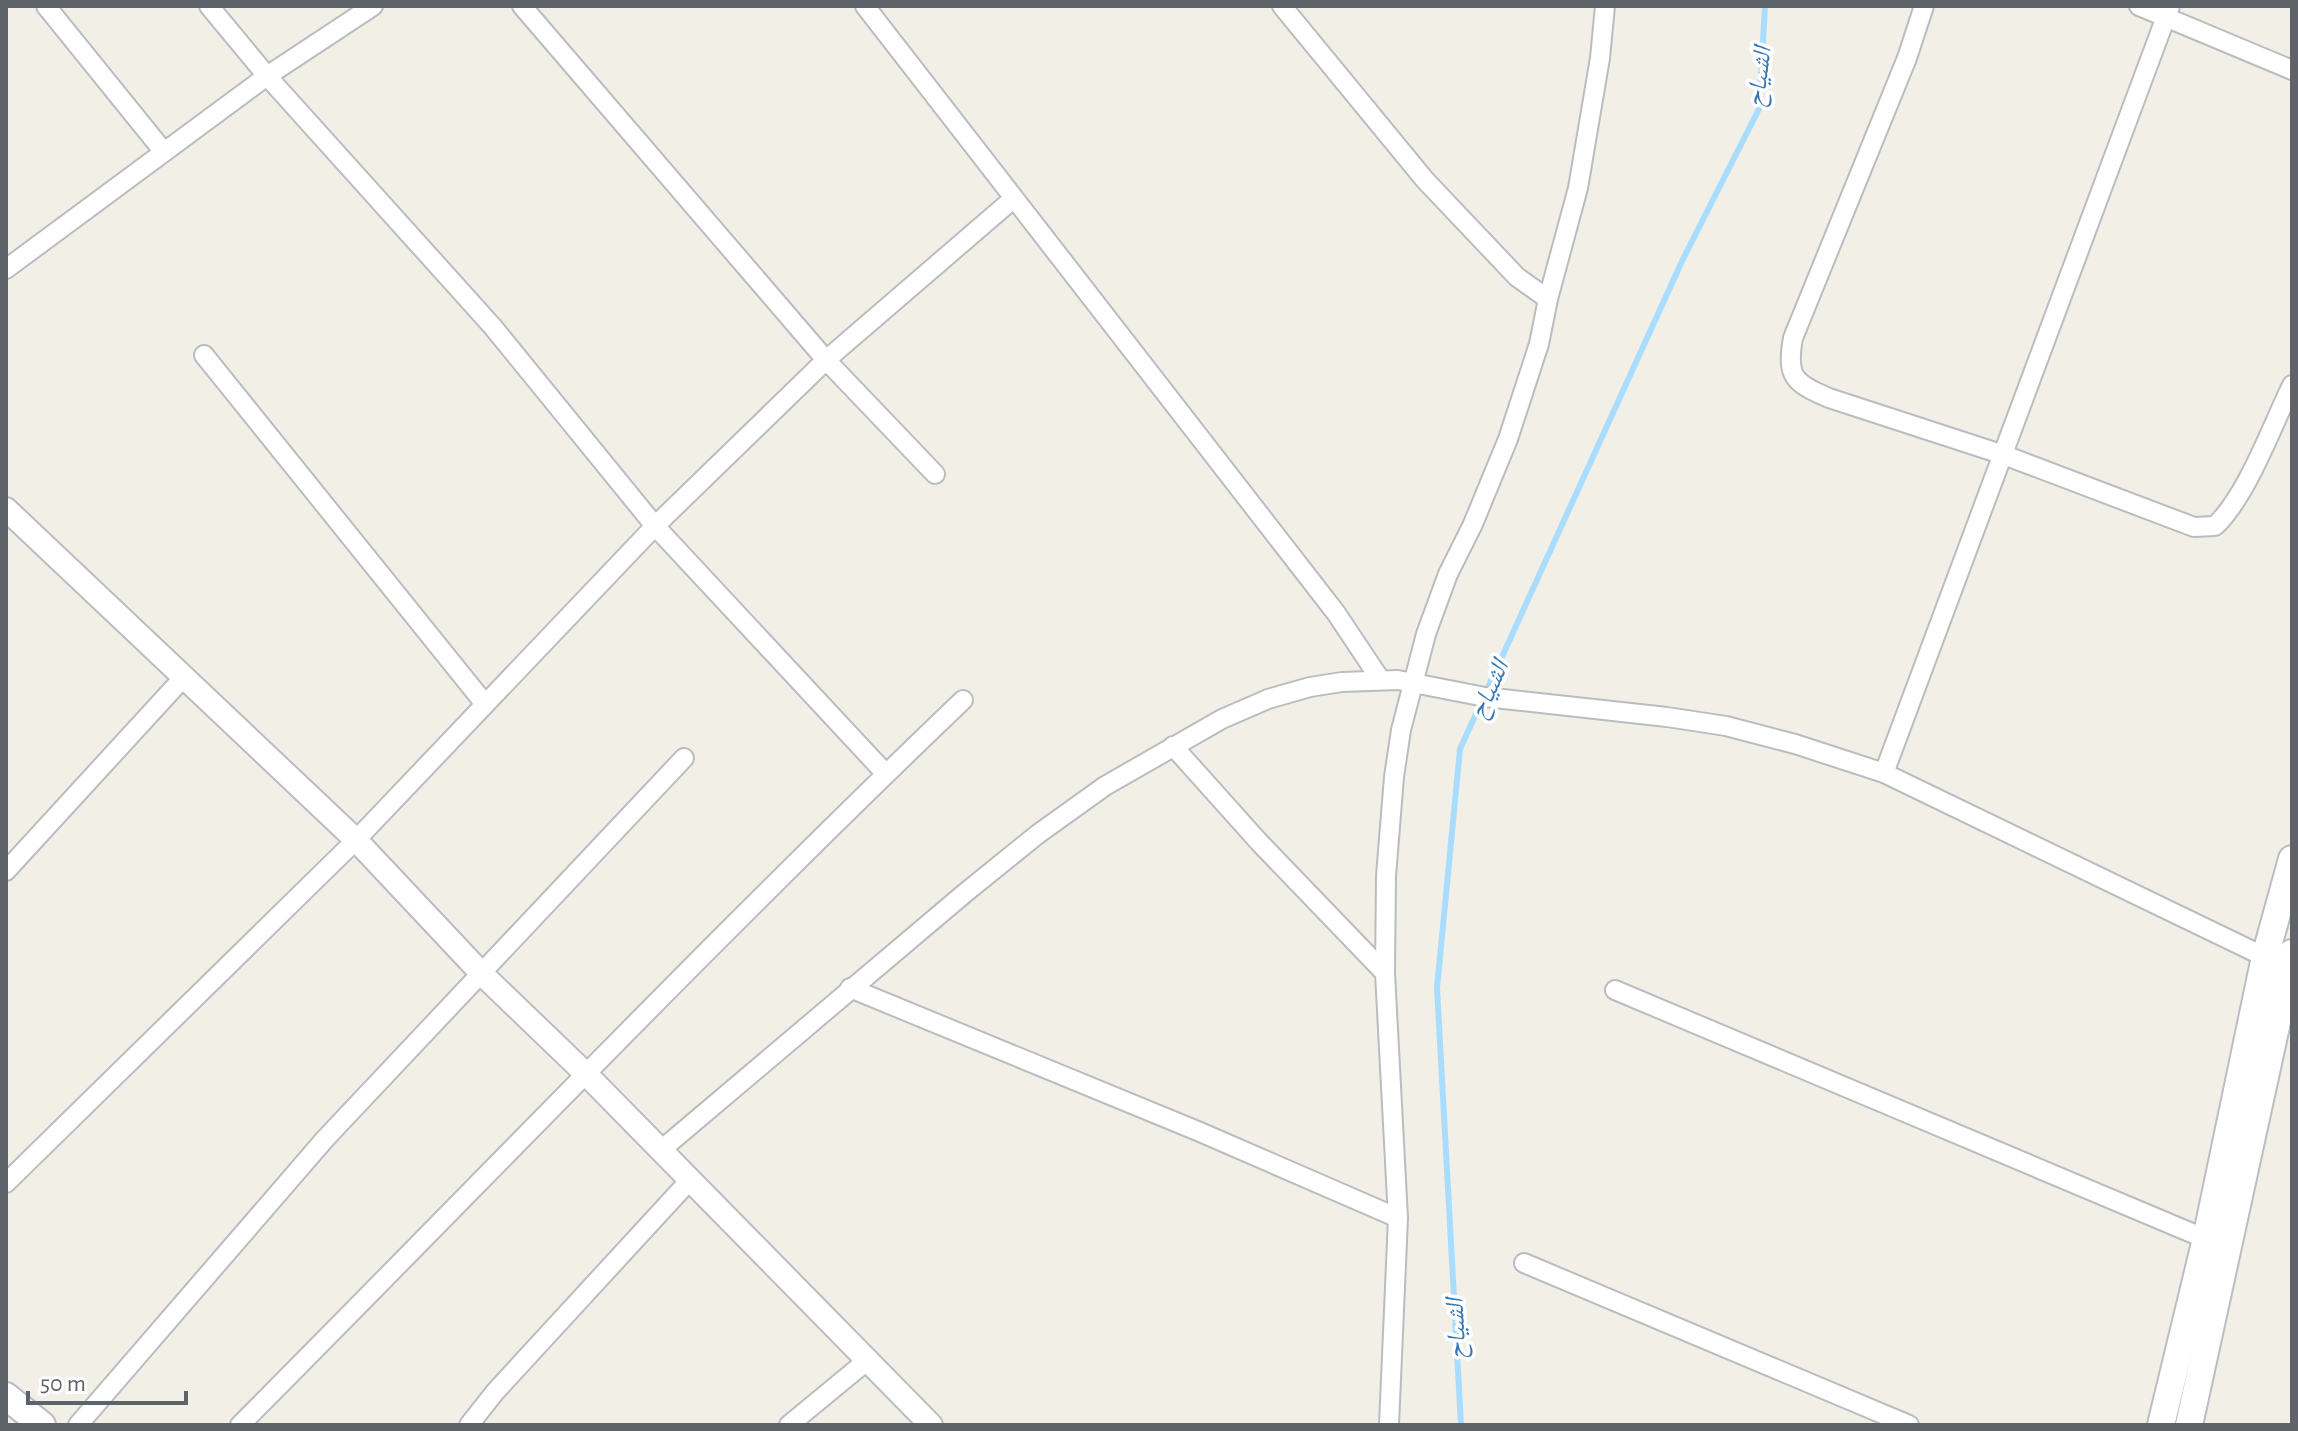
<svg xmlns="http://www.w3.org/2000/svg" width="2298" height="1431" viewBox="0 0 2298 1431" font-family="'Alegreya Sans','Noto Naskh Arabic',sans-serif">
<rect width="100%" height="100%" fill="#f2efe7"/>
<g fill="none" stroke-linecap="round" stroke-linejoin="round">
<!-- stream -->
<polyline stroke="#a9ddff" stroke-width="6" points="1461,1425 1437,988 1460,749 1683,259 1759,109 1765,6"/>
<!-- minor casing -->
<g stroke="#b9bdc1" stroke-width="22">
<g id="minor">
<polyline points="46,6 164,152"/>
<polyline points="209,6 267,76 493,327 655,526 886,774"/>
<polyline points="522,6 826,360 935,474"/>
<polyline points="865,6 1336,613 1380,679"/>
<polyline points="1282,6 1425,180 1517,277 1548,299"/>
<path d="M 1924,6 L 1907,58 L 1793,338 C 1786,377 1794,383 1829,398 L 2004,455 L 2194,527 L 2215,526 C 2247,496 2272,426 2292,385"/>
<polyline points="2139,6 2292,70"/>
<polyline points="6,269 267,76 373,6"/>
<polyline points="204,355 485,704"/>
<polyline points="1173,746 1259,842 1385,973"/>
<polyline points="1884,773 2170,6"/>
<polyline points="6,871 183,678"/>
<polyline points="850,988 1200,1132 1398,1218"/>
<polyline points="1615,990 2206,1239"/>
<polyline points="661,1150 965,893 1038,834 1105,786 1222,719 1268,699 1310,687 1342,682 1398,680 1485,697 1667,717 1726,726 1795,744 1884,773 2265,957"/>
<polyline points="6,1183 356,840 655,526 826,360 1013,199"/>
<polyline points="1524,1263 1909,1425"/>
<polyline points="78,1425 325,1139 684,758"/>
<path d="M 240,1425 C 481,1183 716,936 963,700"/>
<polyline points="469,1425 495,1392 690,1180"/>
<polyline points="789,1425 869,1359"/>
<polyline points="1389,1425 1398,1218 1385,973 1386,876 1394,777 1401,730 1426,634 1448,574 1473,524 1508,439 1539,344 1548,299 1578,188 1600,58 1605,6"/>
</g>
</g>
<!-- tertiary casing -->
<g stroke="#b9bdc1" stroke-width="26">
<polyline id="tertiary" points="6,509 356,840 482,974 586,1074 931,1425"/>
</g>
<!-- secondary casing -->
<g stroke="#babec4" stroke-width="30">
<g id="secondary">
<polyline points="6,1396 42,1425"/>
<polyline points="2161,1425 2206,1239 2265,957 2292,859"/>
<polyline points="2189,1425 2292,953"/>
</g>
</g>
<!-- minor -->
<use href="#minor" stroke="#fff" stroke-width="18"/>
<!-- tertiary -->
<use href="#tertiary" stroke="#fff" stroke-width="22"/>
<!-- secondary -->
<use href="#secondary" stroke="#fff" stroke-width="26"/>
</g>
<g text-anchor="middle" stroke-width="7" stroke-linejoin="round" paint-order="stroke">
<!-- water labels -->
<g font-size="26" font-style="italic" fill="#3779b4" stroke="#fff">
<text transform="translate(1758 77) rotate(-83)" y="9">الشياح</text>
<text transform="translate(1488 689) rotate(-66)" y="9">الشياح</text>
<text transform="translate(1455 1329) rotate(-93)" y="9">الشياح</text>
</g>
</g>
<!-- border -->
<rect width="2298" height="1431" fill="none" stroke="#5e6369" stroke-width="16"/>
<!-- scale -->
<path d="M28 1391v12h158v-12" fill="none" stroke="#5e6369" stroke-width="4"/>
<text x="40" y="1391" font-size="24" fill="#5e6369" stroke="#ffffff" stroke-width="6" paint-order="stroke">50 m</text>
</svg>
